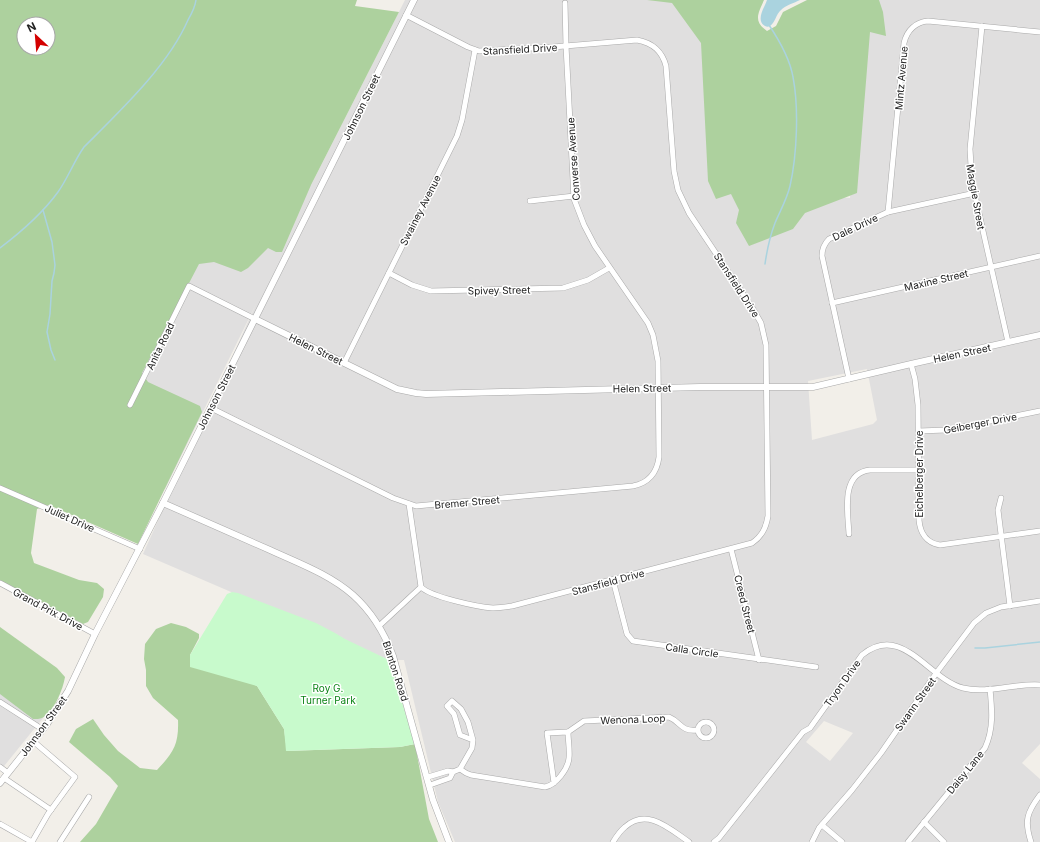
<svg xmlns="http://www.w3.org/2000/svg" width="1040" height="842" viewBox="0 0 1040 842" font-family="Inter,sans-serif">
	<style>
		.residential { fill: #e0dfdf; fill-rule: evenodd }
		.forest { fill: #add19e; fill-rule: evenodd }
		.park { fill: #c8facc }
		.water { fill: #aad3df }
		.lines { fill: none; stroke-linecap: round; stroke-linejoin: round }
		.stream { stroke: #aad3df; stroke-width: 1.5 }
		.minor-casing { stroke: #a9a9a9; stroke-width: 6 }
		.tertiary-casing { stroke: #a9a9a9; stroke-width: 7 }
		.minor { stroke: #fff; stroke-width: 5 }
		.tertiary { stroke: #fff; stroke-width: 6 }
		.labels { text-anchor: middle; stroke-width: 3; stroke-linejoin: round; paint-order: stroke }
		.street-label { font-size: 10px; fill: #222; stroke: #fff }
		.park-label { font-size: 10px; fill: #0c8416; stroke: #fff }
	</style>
	<rect width="100%" height="100%" fill="#f2efe9"/>
	<!-- residential -->
	<g class="residential">
		<path d="M405,0H701L716,188L850,198L869,0H1040V744L1022,763L1040,779V842H455L438,802L404,660H389L143,554L256,304L165,489L101,448L240,169L311,185ZM867,369L877,420L873,424L812,440L808,381ZM824,721L853,733L830,761L806,742Z"/>
		<polygon points="0,687 43,718 0,771"/>
	</g>
	<!-- forest -->
	<g class="forest">
		<path d="M0,0H357L355,6L399,12L311,185L282,252H276L268,248L248,268L241,272L214,262L199,264L142,373L148,382L200,406L202,412L138,544L49,505L37,509L31,553L34,563L79,580L97,583L104,589L103,597L88,622L83,624L0,583ZM24,24H48V48H24Z"/>
		<path d="M647,0H764C758,14 753,21 767,31L776,26L783,12L807,0H879L883,12L886,36L870,32L857,193L805,213L793,229L749,246L736,223L739,210L731,194L716,199L708,181L701,43L672,3Z"/>
		<path d="M171,623L186,627L199,634V638L190,655L257,686L284,729L287,751L400,747L415,744L429,819L438,842H80L96,824L118,786L110,777L69,742L76,729L93,719L104,735L118,751L140,768L157,770C173,753 179,745 178,720L153,698L146,686V670L144,659L145,644L156,629Z"/>
		<path d="M0,627L57,668L65,677C63,689 54,712 42,718C40,719 36,719 33,719L0,694Z"/>
	</g>
	<!-- park -->
	<polygon class="park" points="232,592 238,593 316,623 335,633 345,639 389,660 415,744 400,747 286,751 284,729 257,686 190,667 190,655 227,594"/>
	<!-- water -->
	<path class="water" d="M767,0H800C794,3 786,5 781,10C776,14 775,23 770,26C768,27 767,27 765,26C755,20 765,7 767,0Z"/>
	<g class="lines">
		<!-- stream -->
		<g class="stream">
			<polyline points="43,210 52,242 55,265 54,273 52,281 50,314 47,332 51,350 55,360"/>
			<path d="M0,248C21,232 42,214 58,192C68,178 74,161 84,147C120,111 168,66 188,20C192,13 195,8 196,0"/>
			<path d="M765,264C767,250 770,236 775,223C780,211 787,199 790,186C797,155 799,108 793,77C790,59 779,40 769,25"/>
			<polyline points="975,648 985,648 1040,642"/>
		</g>
		<!-- minor casing -->
		<g class="minor-casing">
			<g id="minor">
				<path d="M406,15L468,47L479,51L553,47L637,40C653,43 662,51 666,66L674,171L678,190L689,213L753,309L761,323L766,345L768,516C766,528 762,536 752,543L512,606C506,607 500,608 493,608C478,607 431,597 421,587"/>
				<polyline points="982,26 970,149 972,182 1008,342"/>
				<polyline points="530,201 574,196"/>
				<path d="M888,212L904,43C907,30 916,22 928,21L1040,32"/>
				<polyline points="389,273 412,285 431,291 563,288 588,280 609,268"/>
				<polyline points="832,303 1040,256"/>
				<polyline points="344,363 457,136 462,120 475,50"/>
				<path d="M911,364L915,379L918,405L919,520C920,532 926,543 940,545L1040,531"/>
				<path d="M849,379L822,256C822,249 824,244 829,239L888,212L975,193"/>
				<polyline points="130,405 189,286 255,319"/>
				<path d="M211,408L393,498L416,506L633,486C648,483 657,473 659,457L658,361L653,335L648,323L595,246L584,225L574,199L566,46L565,3"/>
				<polyline points="919,431 946,430 1040,411"/>
				<polyline points="0,488 140,549"/>
				<polyline points="1001,498 998,510 1010,606"/>
				<path d="M849,534C848,513 840,473 870,470H919"/>
				<polyline points="731,549 759,660"/>
				<polyline points="613,580 627,634 633,641 816,667"/>
				<polyline points="0,583 95,634"/>
				<polyline points="379,626 421,587 409,504"/>
				<polyline points="0,702 42,729"/>
				<circle cx="706" cy="730" r="8"/>
				<path d="M568,732L584,721L669,717C681,722 681,732 697,730"/>
				<polyline points="0,767 8,773"/>
				<path d="M460,769L466,773L471,775L545,787C556,785 568,769 569,758C570,750 568,740 568,732L547,733L554,783"/>
				<polyline points="428,777 448,771 453,772 460,769 472,748 473,740 468,722 461,709 452,701 447,706 454,714 460,735 473,740"/>
				<polyline points="4,778 51,810"/>
				<polyline points="430,785 450,778 453,772"/>
				<polyline points="924,822 944,842"/>
				<polyline points="0,824 32,842"/>
				<polyline points="822,825 842,842"/>
				<polyline points="32,842 48,814 75,777 33,741"/>
				<polyline points="60,842 89,797"/>
				<path d="M613,842C616,837 620,831 625,827C647,807 670,829 689,842"/>
				<path d="M714,842L719,838L803,732L810,728L862,655C902,622 928,679 963,688C988,694 1015,683 1040,685"/>
				<polyline points="812,842 819,828 852,790 881,753 937,672 974,623 986,613 1001,607 1040,601"/>
				<path d="M908,842L985,748C994,728 992,709 990,689"/>
				<path d="M1031,842C1024,821 1027,812 1040,795"/>
			</g>
		</g>
		<!-- tertiary casing -->
		<g class="tertiary-casing">
			<g id="tertiary">
				<polyline points="255,319 397,389 416,393 426,394 700,387 813,387 911,364 1040,335"/>
				<path d="M163,503C199,519 234,534 270,550C298,563 329,574 353,595C372,612 384,632 393,656L433,800L449,842"/>
				<polyline points="0,783 47,724 68,691 95,634 163,503 414,0"/>
			</g>
		</g>
		<!-- minor -->
		<use href="#minor" class="minor"/>
		<!-- tertiary -->
		<use href="#tertiary" class="tertiary"/>
	</g>
	<g class="labels">
		<!-- street labels -->
		<g class="street-label">
			<text transform="translate(520 49) rotate(-3)" y="4">Stansfield Drive</text>
			<text transform="translate(901 78) rotate(-85)" y="4">Mintz Avenue</text>
			<text transform="translate(361 107) rotate(-64)" y="4">Johnson Street</text>
			<text transform="translate(573 159) rotate(-94)" y="4">Converse Avenue</text>
			<text transform="translate(976 197) rotate(80)" y="4">Maggie Street</text>
			<text transform="translate(420 210) rotate(-63)" y="4">Swainey Avenue</text>
			<text transform="translate(855 227) rotate(-25)" y="4">Dale Drive</text>
			<text transform="translate(936 280) rotate(-13)" y="4">Maxine Street</text>
			<text transform="translate(737 285) rotate(57)" y="4">Stansfield Drive</text>
			<text transform="translate(499 290) rotate(-1)" y="4">Spivey Street</text>
			<text transform="translate(160 346) rotate(-64)" y="4">Anita Road</text>
			<text transform="translate(316 349) rotate(26)" y="4">Helen Street</text>
			<text transform="translate(962 353) rotate(-12)" y="4">Helen Street</text>
			<text transform="translate(642 388) rotate(-1)" y="4">Helen Street</text>
			<text transform="translate(216 397) rotate(-63)" y="4">Johnson Street</text>
			<text transform="translate(980 423) rotate(-11)" y="4">Geiberger Drive</text>
			<text transform="translate(919 474) rotate(-90)" y="4">Eichelberger Drive</text>
			<text transform="translate(467 502) rotate(-5)" y="4">Bremer Street</text>
			<text transform="translate(70 518) rotate(24)" y="4">Juliet Drive</text>
			<text transform="translate(608 582) rotate(-15)" y="4">Stansfield Drive</text>
			<text transform="translate(745 604) rotate(76)" y="4">Creed Street</text>
			<text transform="translate(48 609) rotate(28)" y="4">Grand Prix Drive</text>
			<text transform="translate(692 650) rotate(8)" y="4">Calla Circle</text>
			<text transform="translate(396 671) rotate(72)" y="4">Blanton Road</text>
			<text transform="translate(842 683) rotate(-55)" y="4">Tryon Drive</text>
			<text transform="translate(915 704) rotate(-55)" y="4">Swann Street</text>
			<text transform="translate(633 719) rotate(-2)" y="4">Wenona Loop</text>
			<text transform="translate(43 726) rotate(-54)" y="4">Johnson Street</text>
			<text transform="translate(965 772) rotate(-51)" y="4">Daisy Lane</text>
		</g>
		<!-- park labels -->
		<g class="park-label">
			<text x="328" y="692">Roy G.<tspan x="328" dy="12">Turner Park</tspan></text>
		</g>
	</g>
	<!-- north arrow -->
	<g transform="translate(36 36) rotate(334)"><circle r="19" fill="#ffffff" stroke="#a7a7a7"/>
	<path d="M0-3L7 15L0 10L-7 15Z" fill="#d40000"/>
	<text y="-6" font-size="11" font-weight="bold" text-anchor="middle" fill="#222222">N</text>
	</g>
</svg>
